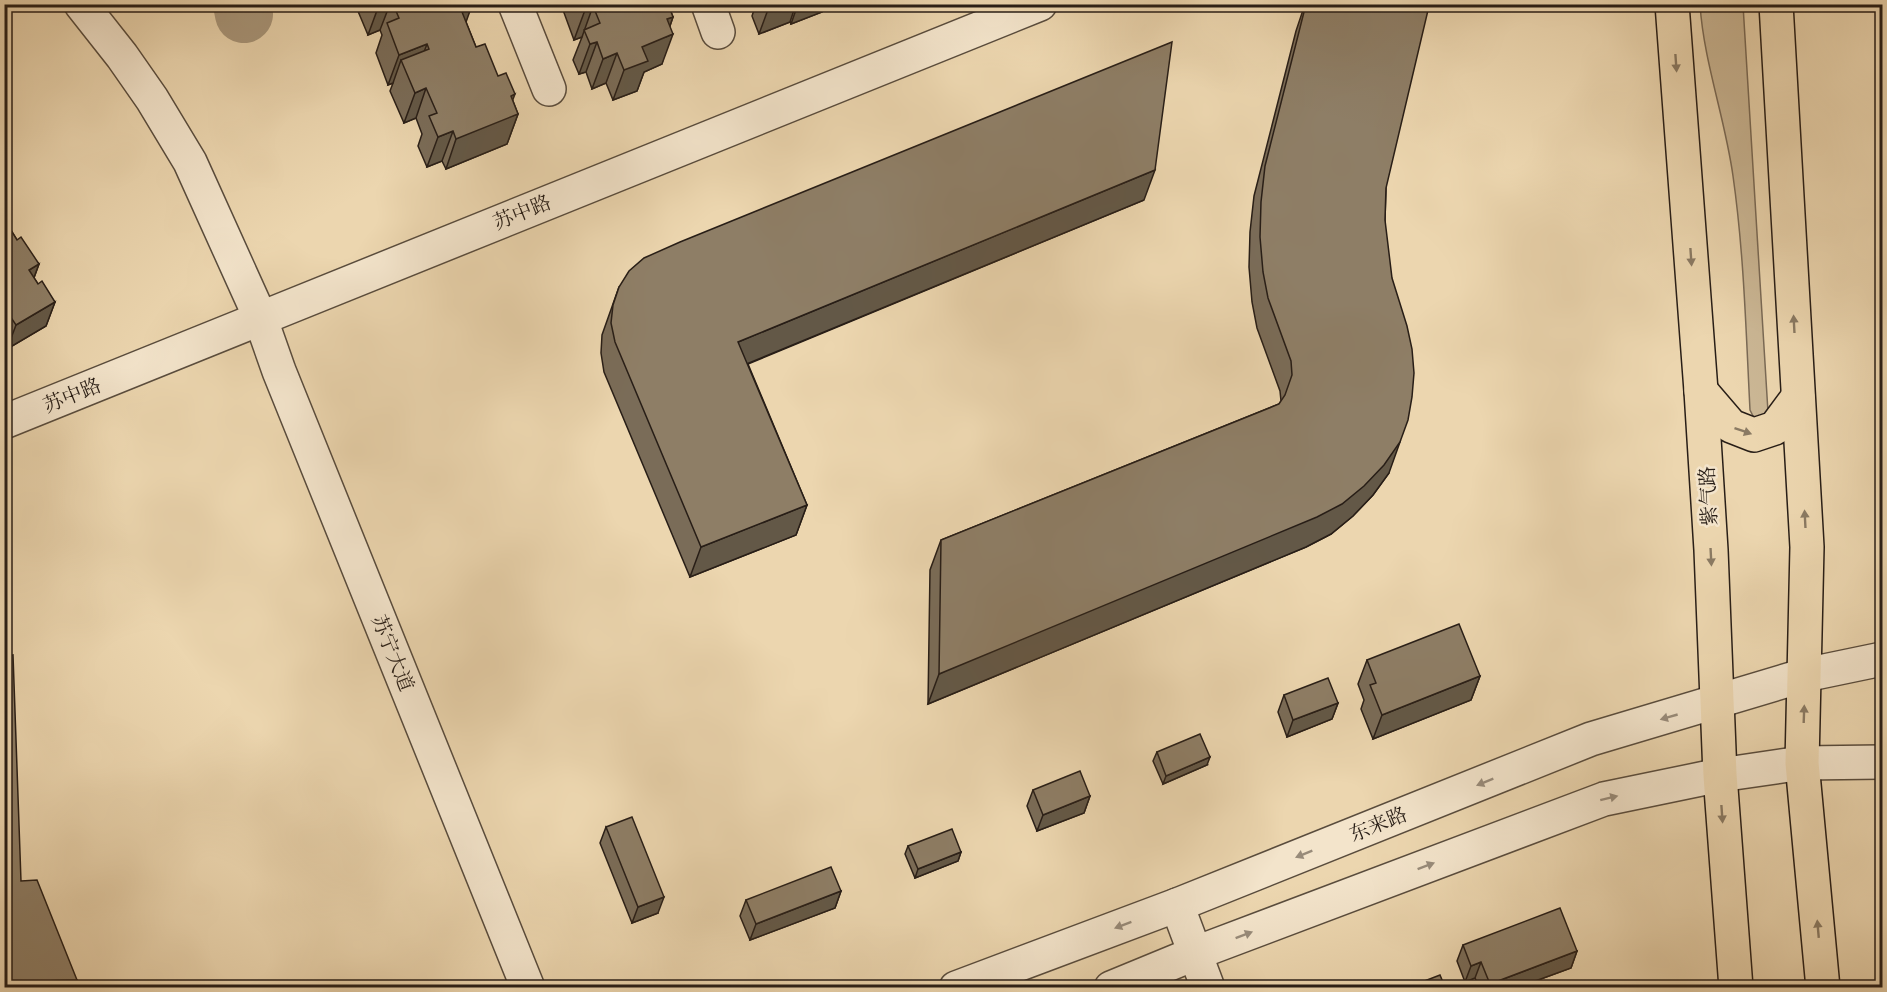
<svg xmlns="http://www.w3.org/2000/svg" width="1887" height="992" viewBox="0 0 1887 992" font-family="'IM FELL Double Pica','Noto Serif SC',serif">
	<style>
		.green { fill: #cbb795; stroke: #7a6a56; stroke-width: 1.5 }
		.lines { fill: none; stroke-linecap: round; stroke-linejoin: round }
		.river { stroke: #a9977b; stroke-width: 58 }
		.minor-casing { stroke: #594c3d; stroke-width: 36 }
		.major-casing { stroke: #281e17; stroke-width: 36 }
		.minor { stroke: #f3e4cb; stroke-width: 33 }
		.major { stroke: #ecd6af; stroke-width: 33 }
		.wall { fill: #7a6c58; stroke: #281e17; stroke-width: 1.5 }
		.shaded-wall { fill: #635847; stroke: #281e17; stroke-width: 1.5 }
		.building { fill: #8e7e66; stroke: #281e17; stroke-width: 1.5 }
		.oneway { fill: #8a7a63 }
		.oneway2 { fill: #988b7a }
		.labels { text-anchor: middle; stroke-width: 5; stroke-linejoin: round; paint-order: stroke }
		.street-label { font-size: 20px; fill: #281e17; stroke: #f3e4cb }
	</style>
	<rect width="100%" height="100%" fill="#ecd6af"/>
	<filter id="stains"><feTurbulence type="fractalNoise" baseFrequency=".00333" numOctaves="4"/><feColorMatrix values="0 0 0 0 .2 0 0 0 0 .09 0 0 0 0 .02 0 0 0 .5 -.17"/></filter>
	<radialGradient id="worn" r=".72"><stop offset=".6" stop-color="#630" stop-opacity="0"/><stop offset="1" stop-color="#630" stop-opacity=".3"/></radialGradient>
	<!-- green -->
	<path class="green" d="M1700,5H1743L1768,412L1766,416L1754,418L1750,410C1746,332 1744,253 1733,176C1725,118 1704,63 1700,5Z"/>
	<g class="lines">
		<!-- river -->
		<polyline class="river" points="242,4 244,14"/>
		<!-- minor casing -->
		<g class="minor-casing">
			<g id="minor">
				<polyline points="81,4 122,56 152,99 190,162 260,317 279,371 528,988"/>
				<polyline points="515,4 549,89"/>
				<polyline points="708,4 718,32"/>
				<polyline points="4,422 1040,4"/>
				<polyline points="1177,905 1208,988"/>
				<polyline points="956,988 1177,905 1591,739 1805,675 1882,659"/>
				<polyline points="1111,988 1196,953 1604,799 1720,775 1802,763 1882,762"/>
			</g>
		</g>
		<!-- major casing -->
		<g class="major-casing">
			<g id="major">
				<polyline points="1672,4 1701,391 1711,550 1720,775 1736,988"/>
				<polyline points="1776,4 1807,547 1802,763 1823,988"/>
				<polyline points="1701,391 1731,426 1754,435 1775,428 1798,397"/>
			</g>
		</g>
		<!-- minor -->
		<use href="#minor" class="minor"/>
		<!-- major -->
		<use href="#major" class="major"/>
	</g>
	<!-- wall -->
	<g class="wall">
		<polygon points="355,4 469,4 466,22 476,47 498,76 513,101 518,114 507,144 446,169 442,161 427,167 418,146 422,134 416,118 404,123 390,91 393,83 388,85 376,53 382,35 380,30 368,35"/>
		<polygon points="565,4 668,4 673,17 670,26 662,64 644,72 637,91 613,100 606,83 592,89 586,72 579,74 573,60 582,37 574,40 563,10"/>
		<polygon points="756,4 825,4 822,12 791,24 790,22 759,34 752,16"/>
		<polygon points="1305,4 1386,188 1385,220 1389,473 1373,495 1353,516 1331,534 1306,547 928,704 930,570 941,540 1279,404 1281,401 1280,391 1257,328 1252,302 1249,267 1250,232 1254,196 1296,31"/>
		<polygon points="1144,200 748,364 807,505 796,535 690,577 604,372 601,353 602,335 619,287"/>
		<polygon points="4,219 17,240 39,264 34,278 38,284 55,302 46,326 7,349 4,345"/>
		<polygon points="1367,660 1480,676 1471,700 1373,739 1361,709 1364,700 1358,684"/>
		<polygon points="1284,695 1338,703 1332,719 1287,737 1278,712"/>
		<polygon points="1157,752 1207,765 1163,784 1153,761"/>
		<polygon points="1033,790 1090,796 1084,813 1037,831 1027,806"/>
		<polygon points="606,827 658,913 632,923 600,843"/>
		<polygon points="908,846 961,852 958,861 915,878 905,854"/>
		<polygon points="841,891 835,908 750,940 740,916 746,900"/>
		<polygon points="1463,945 1577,951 1571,968 1519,987 1479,987 1475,978 1465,982 1457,961"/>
	</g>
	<!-- shaded-wall -->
	<g class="shaded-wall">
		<polygon points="381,4 390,4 380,30 368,35 379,5"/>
		<polygon points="770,4 796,4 790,22 759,34"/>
		<polygon points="798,4 825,4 822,12 791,24"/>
		<polygon points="593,6 582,37 574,40 585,10"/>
		<polygon points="471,8 460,39 462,12"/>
		<polygon points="673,17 666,37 673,34 662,64 644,72 637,91 613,100 624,70 642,47 667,19"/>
		<polygon points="597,42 586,72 579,74 590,44"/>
		<polygon points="427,44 416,74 401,60 393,83 388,85 399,55"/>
		<polygon points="617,53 606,83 592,89 603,59"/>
		<polygon points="426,88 416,118 404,123 415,93"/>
		<polygon points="515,94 506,118 518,114 507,144 446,169 456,139 511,96"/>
		<polygon points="453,131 442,161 427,167 438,137"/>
		<polygon points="1155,170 1144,200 727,372 738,342"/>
		<polygon points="39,264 30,288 29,270"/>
		<polygon points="55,302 46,326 7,349 16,325"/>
		<polygon points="12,319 4,340 4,327 6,323"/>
		<polygon points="1400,442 1389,473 1373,495 1353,516 1331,534 1306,547 928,704 939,674"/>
		<polygon points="807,505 796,535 690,577 701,547"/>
		<polygon points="1480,676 1471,700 1373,739 1382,715"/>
		<polygon points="1338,703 1332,719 1287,737 1293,720"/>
		<polygon points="1210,757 1207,765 1163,784 1166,776"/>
		<polygon points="1090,796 1084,813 1037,831 1043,815"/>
		<polygon points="961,852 958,861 915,878 918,869"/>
		<polygon points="841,891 835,908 750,940 756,924"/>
		<polygon points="664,897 658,913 632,923 638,907"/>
		<polygon points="1577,951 1571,968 1519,987 1489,987 1490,984"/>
		<polygon points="1481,962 1475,978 1465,982 1471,966"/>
		<polygon points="77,980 75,987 4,987 4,982"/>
	</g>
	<!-- building -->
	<g class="building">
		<polygon points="393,4 469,4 471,8 462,12 476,47 485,44 498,76 506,73 515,94 511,96 518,114 456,139 453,131 438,137 429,116 437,113 426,88 415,93 401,60 429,49 427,44 399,55 387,23 399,18"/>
		<polygon points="583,4 668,4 673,17 667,19 673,34 642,47 648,61 624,70 617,53 603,59 597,42 590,44 584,30 600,23 593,6 585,10"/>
		<polygon points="1306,4 1423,4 1429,6 1386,188 1385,220 1392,278 1407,326 1412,349 1414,373 1412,397 1408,420 1400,442 1384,465 1364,486 1342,504 1317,517 939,674 941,540 1279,404 1285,395 1292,375 1291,361 1268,298 1263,272 1260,237 1261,202 1265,166"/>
		<polygon points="1172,42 1155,170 738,342 807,505 701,547 615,342 611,323 613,305 619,287 629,271 644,258 680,242"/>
		<polygon points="4,219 17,240 21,237 39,264 29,270 38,284 42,281 55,302 16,325 12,319 6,323 4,321"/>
		<polygon points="1459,624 1480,676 1382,715 1370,685 1376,683 1367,660"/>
		<polygon points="4,646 9,646 9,656 13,655 21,881 37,880 77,980 4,982"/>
		<polygon points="1328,678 1338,703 1293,720 1284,695"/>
		<polygon points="1200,734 1210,757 1166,776 1157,752"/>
		<polygon points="1080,771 1090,796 1043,815 1033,790"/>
		<polygon points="632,817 664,897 638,907 606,827"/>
		<polygon points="952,829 961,852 918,869 908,846"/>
		<polygon points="831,867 841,891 756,924 746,900"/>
		<polygon points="1560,908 1577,951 1490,984 1481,962 1471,966 1463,945"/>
		<polygon points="1440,975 1445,987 1409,987"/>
	</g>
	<!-- one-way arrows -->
	<defs><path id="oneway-solid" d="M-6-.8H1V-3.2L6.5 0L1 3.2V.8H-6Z" transform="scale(1.5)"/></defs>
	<g class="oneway">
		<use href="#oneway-solid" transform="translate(1676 63) rotate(86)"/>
		<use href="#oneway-solid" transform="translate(1691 257) rotate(86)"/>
		<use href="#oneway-solid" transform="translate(1794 324) rotate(-93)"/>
		<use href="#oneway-solid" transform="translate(1743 431) rotate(19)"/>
		<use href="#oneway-solid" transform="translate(1805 519) rotate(-93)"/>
		<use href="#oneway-solid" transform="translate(1711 557) rotate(87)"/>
		<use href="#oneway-solid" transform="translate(1804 714) rotate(-88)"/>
		<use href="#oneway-solid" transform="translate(1722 814) rotate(86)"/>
		<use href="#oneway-solid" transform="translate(1818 929) rotate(-95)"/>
	</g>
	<g class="oneway2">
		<use href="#oneway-solid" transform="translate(1669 717) rotate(164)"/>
		<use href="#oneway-solid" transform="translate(1485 782) rotate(158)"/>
		<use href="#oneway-solid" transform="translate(1609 798) rotate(-14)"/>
		<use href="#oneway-solid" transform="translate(1304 854) rotate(158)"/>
		<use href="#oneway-solid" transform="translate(1426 866) rotate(-21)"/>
		<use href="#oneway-solid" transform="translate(1123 925) rotate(159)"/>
		<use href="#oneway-solid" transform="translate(1244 935) rotate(-21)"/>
	</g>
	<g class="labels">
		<!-- street labels -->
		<g class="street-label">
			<text transform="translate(522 212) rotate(-22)" y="7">苏中路</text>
			<text transform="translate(72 395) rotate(-22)" y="7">苏中路</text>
			<text transform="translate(1708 496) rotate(-93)" y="7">紫气路</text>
			<text transform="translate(393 653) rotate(68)" y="7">苏宁大道</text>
			<text transform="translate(1378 824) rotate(-22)" y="7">东来路</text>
		</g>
	</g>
	<!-- margin -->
	<rect width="1887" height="992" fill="none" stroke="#ecd6af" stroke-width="24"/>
	<rect x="6" y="6" width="1875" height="980" fill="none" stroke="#281e17" stroke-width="3"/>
	<rect x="12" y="12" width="1863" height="968" fill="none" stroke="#281e17" stroke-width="1.5"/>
	<rect width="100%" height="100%" filter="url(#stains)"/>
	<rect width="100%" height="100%" fill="url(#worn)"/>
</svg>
